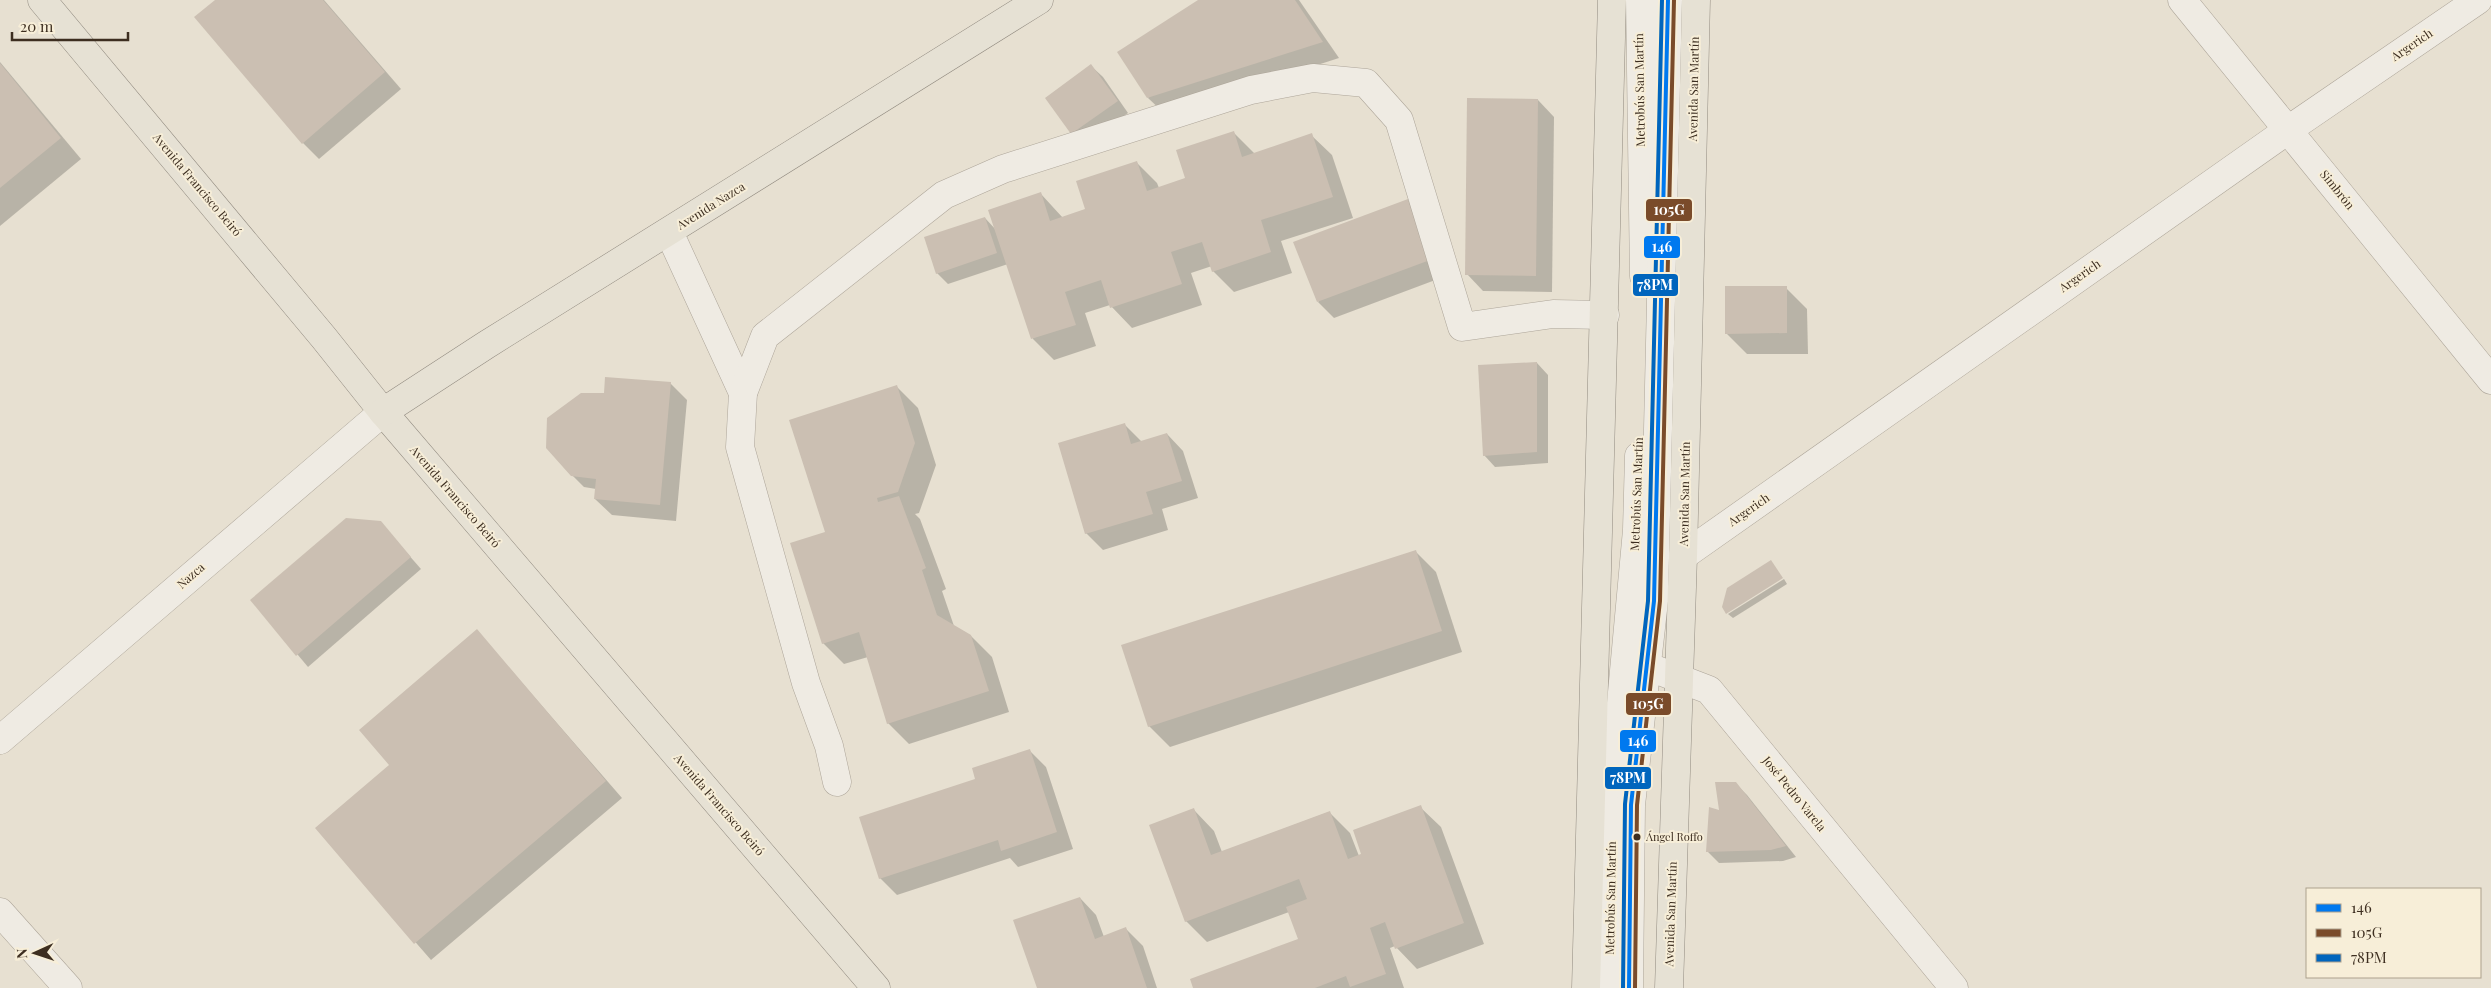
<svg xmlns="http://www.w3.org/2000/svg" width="2491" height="988" viewBox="0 0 2491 988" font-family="'Playfair Display',serif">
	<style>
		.shadow { fill: #0003 }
		.building { fill: #cbbfb2 }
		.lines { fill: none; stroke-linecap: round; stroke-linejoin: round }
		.minor-casing { stroke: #ada599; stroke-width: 29 }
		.major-casing { stroke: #928b80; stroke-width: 29 }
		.minor { stroke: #efebe3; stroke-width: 28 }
		.major { stroke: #e6e1d4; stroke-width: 28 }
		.bus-1-casing { stroke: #f7eed8; stroke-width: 8 }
		.bus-2-casing { stroke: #f7eed8; stroke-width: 8 }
		.bus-3-casing { stroke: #f7eed8; stroke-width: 8 }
		.bus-1 { stroke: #0079ef; stroke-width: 4 }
		.bus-2 { stroke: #7a4b2a; stroke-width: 4 }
		.bus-3 { stroke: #0065bd; stroke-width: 4 }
		.bus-dot { fill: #3d2e20; stroke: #f7eed8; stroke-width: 2 }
		.labels { text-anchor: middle; stroke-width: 4; stroke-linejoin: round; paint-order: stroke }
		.bus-label { font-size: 11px; fill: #3d2e20; stroke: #f7eed8; text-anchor: start }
		.street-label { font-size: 12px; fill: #3d2e20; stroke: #f7eed8 }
		.line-badge { stroke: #f7eed8; stroke-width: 2 }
		.badge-label { font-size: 14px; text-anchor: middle; font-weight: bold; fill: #fff }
	</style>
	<rect width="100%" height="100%" fill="#e7e0d1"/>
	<!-- shadow -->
	<g class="shadow">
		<polygon points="216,0 324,0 401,89 319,159 303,143"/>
		<polygon points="1200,0 1299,0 1339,58 1165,114 1148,98"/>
		<polygon points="0,62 81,159 0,226"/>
		<polygon points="1091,66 1103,77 1128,113 1083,145 1071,134"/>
		<polygon points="1538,100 1554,117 1552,292 1483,291 1467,274"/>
		<polygon points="1234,133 1255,154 1311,135 1332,155 1353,218 1281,241 1292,273 1234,292 1213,271 1212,266 1191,273 1202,305 1132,328 1110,305 1085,313 1096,346 1054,360 1033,339 1008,264 948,284 937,273 985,218 997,231 1041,194 1063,218 1087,210 1136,162 1157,183 1159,188 1186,179"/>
		<polygon points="1407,200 1424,217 1446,276 1334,318 1318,302"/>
		<polygon points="1786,288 1807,309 1808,354 1747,354 1726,333"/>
		<polygon points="1537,363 1548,375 1548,463 1495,467 1484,455"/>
		<polygon points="670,383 687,400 676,521 612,515 595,499 596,489 584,487 572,475 603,394"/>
		<polygon points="897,387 918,408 936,465 919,513 915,514 920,519 946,589 942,591 954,626 971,636 992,657 1009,712 909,744 888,723 868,657 844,664 823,643 826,533"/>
		<polygon points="1125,425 1142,442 1167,434 1183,451 1198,498 1162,509 1168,530 1103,550 1086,533"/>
		<polygon points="380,522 421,569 308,667 252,600"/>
		<polygon points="1415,551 1436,572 1462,652 1170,747 1149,726"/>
		<polygon points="1784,579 1787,584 1733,618 1728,614"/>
		<polygon points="477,631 622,798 431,960 316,828 391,765"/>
		<polygon points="1029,750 1046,767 1073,849 1018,867 1010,858 897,895 880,878 976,780"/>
		<polygon points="1735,783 1747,795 1796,857 1783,861 1719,863 1708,852 1721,812"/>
		<polygon points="1420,807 1441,827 1484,944 1417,969 1395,946 1390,948 1404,988 1195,988 1299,940 1289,912 1207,942 1186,921 1194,810 1214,831 1222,852 1329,812 1350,833 1359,856"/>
		<polygon points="1080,898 1096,915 1104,937 1126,929 1143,946 1157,988 1038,988"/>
	</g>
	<!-- building -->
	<g class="building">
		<polygon points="215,0 323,0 385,72 302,144 194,17"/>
		<polygon points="1198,0 1295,0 1323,42 1147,98 1117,52"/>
		<polygon points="0,63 61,138 0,188"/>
		<polygon points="1091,64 1118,101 1071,134 1045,98"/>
		<polygon points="1467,98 1538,99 1536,276 1465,275"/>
		<polygon points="1234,131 1242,157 1312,133 1333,197 1261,220 1271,252 1212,272 1202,242 1171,252 1182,284 1110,308 1101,280 1065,292 1076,325 1031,339 988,210 1041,192 1050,221 1085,209 1076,181 1137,161 1147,191 1185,178 1176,150"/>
		<polygon points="1408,199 1430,260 1317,302 1293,242"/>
		<polygon points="985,217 997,253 936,274 924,237"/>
		<polygon points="1725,286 1787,286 1787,333 1725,334"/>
		<polygon points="1537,362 1537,452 1483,456 1478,365"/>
		<polygon points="605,377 671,382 660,505 594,499 596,479 571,476 546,448 547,418 581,393 604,393"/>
		<polygon points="897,385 915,443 898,492 877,498 878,502 899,496 926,568 922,570 937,615 971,635 989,691 887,724 859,632 822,644 790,543 825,532 789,420"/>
		<polygon points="1125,423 1131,444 1167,433 1182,481 1146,492 1153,514 1085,534 1058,443"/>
		<polygon points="346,518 381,521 411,557 296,656 250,600"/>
		<polygon points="1416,550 1442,631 1148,727 1121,645"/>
		<polygon points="1771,560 1783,578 1726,614 1722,607 1727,588"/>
		<polygon points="477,629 606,781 414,944 315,828 389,765 359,730"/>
		<polygon points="1030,749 1057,832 1001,851 998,840 879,879 859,817 975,779 972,768"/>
		<polygon points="1715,782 1736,782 1786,846 1771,850 1706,852 1709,807 1719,810"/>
		<polygon points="1421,805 1464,923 1395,949 1385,922 1370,928 1386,974 1350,987 1346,976 1315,988 1193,988 1190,979 1298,939 1286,907 1307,899 1299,879 1185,922 1149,825 1194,808 1211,855 1330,811 1348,859 1361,854 1353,830"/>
		<polygon points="1080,897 1095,939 1126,927 1147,988 1037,988 1013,920"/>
	</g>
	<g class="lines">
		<!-- minor casing -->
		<g class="minor-casing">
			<g id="minor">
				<polyline points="1640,0 1644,276"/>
				<polyline points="2182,0 2491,380"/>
				<polyline points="669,232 743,393"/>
				<polyline points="1683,556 2288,130 2478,0"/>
				<polyline points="1657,670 1709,690 1954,988"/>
				<polyline points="0,740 383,412"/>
				<polyline points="837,782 829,746 806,683 740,447 743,393 765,336 944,195 1003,169 1251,90 1313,78 1366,83 1399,120 1462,327 1553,314 1605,315"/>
				<polyline points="0,912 68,988"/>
				<polyline points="1609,988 1614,779 1637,530 1639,456"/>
				<polyline points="1629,988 1631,805 1654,601 1668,0"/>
			</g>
		</g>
		<!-- major casing -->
		<g class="major-casing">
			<g id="major">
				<polyline points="42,0 324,338 383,412 876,988"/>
				<polyline points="383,412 486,345 1039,0"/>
				<polyline points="1586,988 1612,0"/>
				<polyline points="1669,988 1683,556 1696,0"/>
			</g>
		</g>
		<!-- minor -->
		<use href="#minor" class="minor"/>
		<!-- major -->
		<use href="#major" class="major"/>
		<!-- bus-1 casing -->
		<g class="bus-1-casing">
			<polyline id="bus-1" points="1629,988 1631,805 1654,601 1668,0"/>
		</g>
		<!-- bus-2 casing -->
		<g class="bus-2-casing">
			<polyline id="bus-2" points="1635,988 1637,805 1660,601 1674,0"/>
		</g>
		<!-- bus-3 casing -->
		<g class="bus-3-casing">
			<polyline id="bus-3" points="1623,988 1625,804 1648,601 1662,0"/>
		</g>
		<!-- bus-1 -->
		<use href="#bus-1" class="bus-1"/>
		<!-- bus-2 -->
		<use href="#bus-2" class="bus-2"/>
		<!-- bus-3 -->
		<use href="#bus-3" class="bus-3"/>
	</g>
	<!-- markers -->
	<circle class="bus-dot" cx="1637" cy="837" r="4.5"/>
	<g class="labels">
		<!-- bus labels -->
		<g class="bus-label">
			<text x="1646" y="841">Ángel Roffo</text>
		</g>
		<!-- street labels -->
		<g class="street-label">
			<text transform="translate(2412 45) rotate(-34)" y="4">Argerich</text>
			<text transform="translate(1694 89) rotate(-89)" y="4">Avenida San Martín</text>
			<text transform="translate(1640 90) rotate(-91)" y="4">Metrobús San Martín</text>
			<text transform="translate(197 185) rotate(50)" y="4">Avenida Francisco Beiró</text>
			<text transform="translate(2337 190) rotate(51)" y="4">Simbrón</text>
			<text transform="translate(711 206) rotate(-32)" y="4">Avenida Nazca</text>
			<text transform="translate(2080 276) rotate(-35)" y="4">Argerich</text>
			<text transform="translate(1637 494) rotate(-88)" y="4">Metrobús San Martín</text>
			<text transform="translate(1685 494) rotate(-89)" y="4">Avenida San Martín</text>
			<text transform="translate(455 497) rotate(49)" y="4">Avenida Francisco Beiró</text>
			<text transform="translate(1749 510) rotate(-35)" y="4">Argerich</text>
			<text transform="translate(191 576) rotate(-41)" y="4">Nazca</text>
			<text transform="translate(1794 794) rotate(51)" y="4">José Pedro Varela</text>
			<text transform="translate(719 805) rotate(49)" y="4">Avenida Francisco Beiró</text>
			<text transform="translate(1611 898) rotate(-89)" y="4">Metrobús San Martín</text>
			<text transform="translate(1671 914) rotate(-88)" y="4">Avenida San Martín</text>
		</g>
	</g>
	<g class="line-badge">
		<rect x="1645" y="198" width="48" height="24" rx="5" fill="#7a4b2a"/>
		<rect x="1643" y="235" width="38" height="24" rx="5" fill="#0079ef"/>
		<rect x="1632" y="273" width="47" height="24" rx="5" fill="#0065bd"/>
		<rect x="1625" y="692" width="47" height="24" rx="5" fill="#7a4b2a"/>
		<rect x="1619" y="729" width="38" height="24" rx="5" fill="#0079ef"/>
		<rect x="1604" y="766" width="48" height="24" rx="5" fill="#0065bd"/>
	</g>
	<g class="badge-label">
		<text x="1669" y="215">105G</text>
		<text x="1662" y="252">146</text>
		<text x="1655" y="290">78PM</text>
		<text x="1648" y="709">105G</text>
		<text x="1638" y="746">146</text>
		<text x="1628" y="783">78PM</text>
	</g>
	<!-- legend -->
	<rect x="2306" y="888" width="175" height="90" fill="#f7eed8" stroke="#ada18e"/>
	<rect x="2316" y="904" width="25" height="8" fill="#0079ef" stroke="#ada18e"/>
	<text x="2351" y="913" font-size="15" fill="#3d2e20">146</text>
	<rect x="2316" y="929" width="25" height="8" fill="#7a4b2a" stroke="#ada18e"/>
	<text x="2351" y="938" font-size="15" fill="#3d2e20">105G</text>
	<rect x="2316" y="954" width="25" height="8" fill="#0065bd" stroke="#ada18e"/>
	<text x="2351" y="963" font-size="15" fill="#3d2e20">78PM</text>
	<!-- north arrow -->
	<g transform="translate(35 953) rotate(267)" stroke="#f7eed8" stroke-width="4" paint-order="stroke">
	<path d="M0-4L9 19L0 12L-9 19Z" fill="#3d2e20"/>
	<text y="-8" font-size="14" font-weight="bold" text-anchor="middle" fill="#3d2e20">N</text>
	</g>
	<!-- scale -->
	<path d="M12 32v8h116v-8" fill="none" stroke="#3d2e20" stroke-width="2.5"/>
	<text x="20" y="32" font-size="15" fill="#3d2e20" stroke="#f7eed8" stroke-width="4" paint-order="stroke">20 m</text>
</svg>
